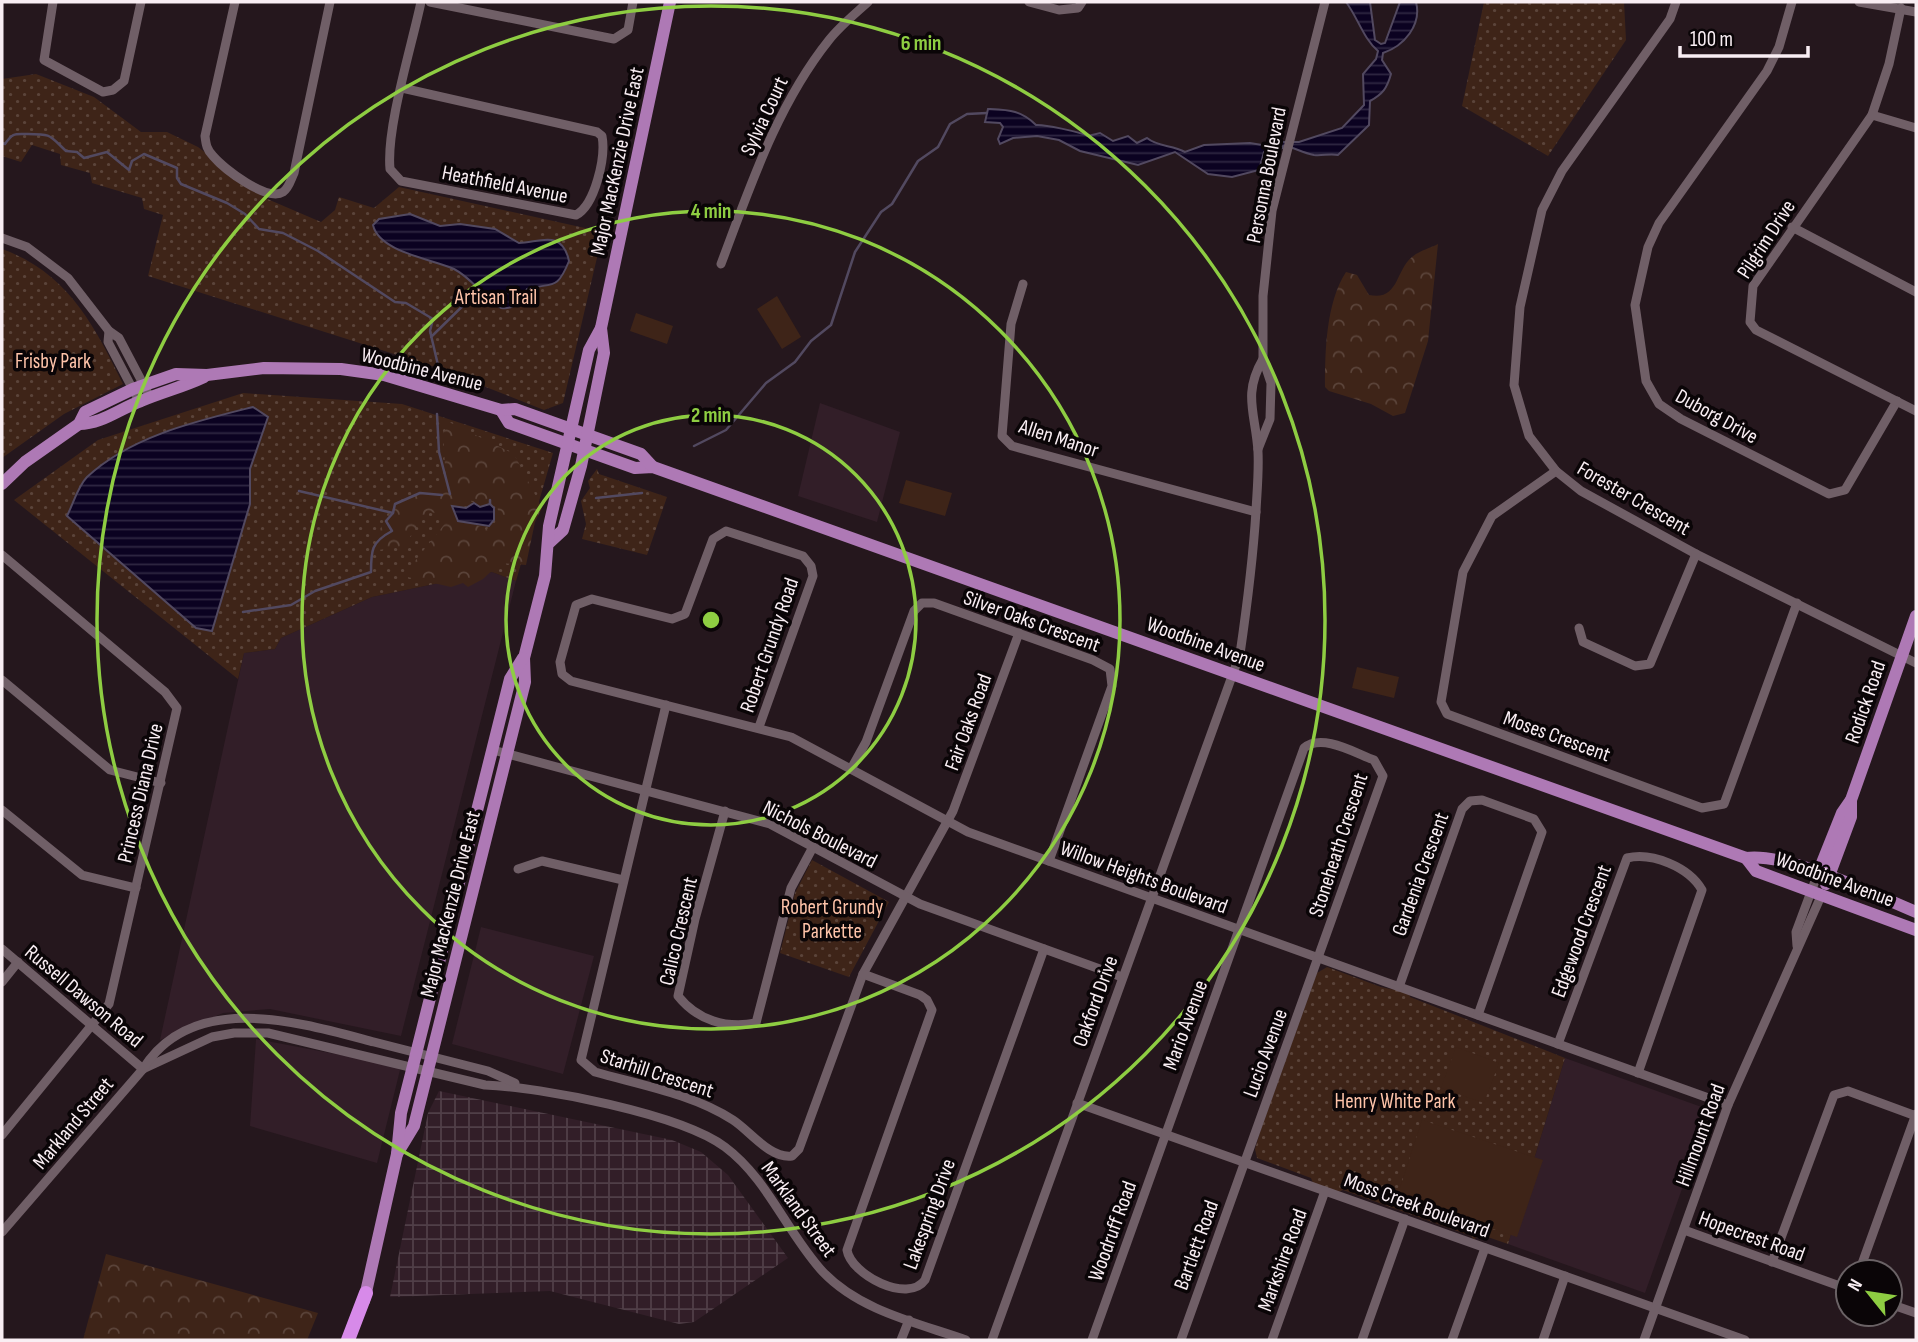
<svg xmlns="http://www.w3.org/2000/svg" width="1918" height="1342" viewBox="0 0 1918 1342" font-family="'Sofia Sans Condensed',sans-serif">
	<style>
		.built { fill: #321e28 }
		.industrial { fill: url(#industrial-grid) }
		.grass { fill: url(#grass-dots) }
		.forest { fill: url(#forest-crowns); fill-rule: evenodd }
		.garden { fill: #3e2418 }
		.water { fill: url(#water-rules); stroke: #524960; stroke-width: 2 }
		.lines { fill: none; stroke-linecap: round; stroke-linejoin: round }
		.stream { stroke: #524960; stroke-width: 2.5 }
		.minor { stroke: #705f67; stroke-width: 9 }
		.major { stroke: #ae79b5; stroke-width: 12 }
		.highway { stroke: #d78ae9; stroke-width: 14 }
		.ring { fill: none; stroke: #8ecd42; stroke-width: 3.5 }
		.labels { text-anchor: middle; stroke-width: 7; stroke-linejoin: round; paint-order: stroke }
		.street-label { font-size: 21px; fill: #f9eef3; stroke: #0a0507 }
		.park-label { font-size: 21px; fill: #fec3a9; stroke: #0a0507 }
		.centre { fill: #8ecd42; stroke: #0a0507; stroke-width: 3.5 }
		.ring-label { font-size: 21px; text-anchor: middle; font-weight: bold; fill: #8ecd42; stroke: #0a0507; stroke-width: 7; stroke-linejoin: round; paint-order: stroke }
	</style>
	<defs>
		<pattern id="industrial-grid" width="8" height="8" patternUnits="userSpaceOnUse" patternTransform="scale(1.75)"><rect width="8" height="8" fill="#321e28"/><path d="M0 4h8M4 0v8" fill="none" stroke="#503f48"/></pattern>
		<pattern id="grass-dots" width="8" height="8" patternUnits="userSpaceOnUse" patternTransform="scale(1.75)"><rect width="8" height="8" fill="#3e2418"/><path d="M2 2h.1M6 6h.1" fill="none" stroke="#5b443a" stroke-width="1.8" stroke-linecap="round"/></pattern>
		<pattern id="forest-crowns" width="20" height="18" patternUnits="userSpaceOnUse" patternTransform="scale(1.75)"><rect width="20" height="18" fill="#3e2418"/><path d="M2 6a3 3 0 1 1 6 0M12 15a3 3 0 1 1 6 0" fill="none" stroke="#5b443a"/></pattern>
		<pattern id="water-rules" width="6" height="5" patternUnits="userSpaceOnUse" patternTransform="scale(1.75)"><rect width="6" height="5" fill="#0b0221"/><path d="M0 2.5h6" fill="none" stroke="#2f2742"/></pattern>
	</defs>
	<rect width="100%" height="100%" fill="#25171d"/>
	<!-- built -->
	<g class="built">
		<polygon points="820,403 900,432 877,522 798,496"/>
		<polygon points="492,572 516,581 401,1036 270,1009 223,1013 160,1040 244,653 275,649 281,638 372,597"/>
		<polygon points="481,927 594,956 563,1074 452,1044"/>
		<polygon points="256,1039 394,1065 400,1070 377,1163 250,1126"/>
		<polygon points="1565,1058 1710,1110 1645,1293 1508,1244"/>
	</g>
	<!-- industrial -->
	<polygon class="industrial" points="439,1091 672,1140 701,1152 728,1175 788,1258 694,1322 679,1324 550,1291 390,1297 428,1113"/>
	<!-- grass -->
	<g class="grass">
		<polygon points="1484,2 1624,2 1626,40 1548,156 1462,106"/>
		<polygon points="36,74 94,97 141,132 167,132 198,147 265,198 321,222 335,210 339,197 374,208 399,187 603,232 563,403 544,410 435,367 148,276 163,215 144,209 142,198 92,183 90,173 61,165 60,154 32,145 21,162 2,156 2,79"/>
		<path d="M2,249C68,273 94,325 123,384L64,414L2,458Z"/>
		<polygon points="243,393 402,404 553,453 516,581 492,572 372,597 281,638 275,649 244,653 238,679 14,500 98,440"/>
		<polygon points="597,469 599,474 667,497 647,555 582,539 586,524 581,501 590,488 588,481"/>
		<polygon points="812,860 889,902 849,977 780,953 795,893"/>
		<polygon points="1327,967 1381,987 1409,993 1410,997 1565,1058 1508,1244 1479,1234 1474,1240 1471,1236 1343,1190 1338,1192 1313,1183 1311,1178 1257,1158 1255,1149 1260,1132 1317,973"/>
	</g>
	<!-- forest -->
	<g class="forest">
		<path d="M1438,244L1428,341L1405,413L1393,416L1371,404L1329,391L1325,387C1325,351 1326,303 1346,272L1357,275L1369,295C1399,301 1395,271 1412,257C1419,251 1430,248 1438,244Z"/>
		<path d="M449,422L514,454L542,508L535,522L526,565L500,563L483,579L468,587L463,583L451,587L403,576L447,521L439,514L427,511L404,546L379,550L376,535L397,503L446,481L443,433ZM462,500L496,503L499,514L496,526L486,529L455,516L454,507Z"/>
		<polygon points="106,1254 318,1313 307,1340 83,1340"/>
	</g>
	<!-- garden -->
	<g class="garden">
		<polygon points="777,296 801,337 782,349 757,309"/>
		<polygon points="636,313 673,326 667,344 630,331"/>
		<polygon points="906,480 952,493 945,516 899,503"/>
		<polygon points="1357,667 1399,677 1394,698 1352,688"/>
		<polygon points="1456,1047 1499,1063 1484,1103 1441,1088"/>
		<polygon points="1422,1120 1543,1160 1517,1237 1397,1197"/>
	</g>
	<!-- water -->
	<g class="water">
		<path d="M1346,2H1370L1375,40L1381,44L1385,43L1400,2H1416C1422,25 1404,46 1383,53L1382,60L1391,74C1387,88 1383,94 1370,101L1369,125L1338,155C1330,153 1323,156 1314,155C1293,151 1287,139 1264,152L1259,170L1232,177L1208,174L1175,152L1138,165L1080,151L1059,140L1037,136L1013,138L1000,144L998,139L1003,127L1000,123L985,122L988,109C1009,110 1021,110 1036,125C1043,124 1080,132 1088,136L1100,133L1113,141L1128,136L1137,143L1147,138C1158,147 1172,145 1185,152L1204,145L1250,143L1268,146L1278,142H1299L1342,128L1364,105L1363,74L1376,59L1378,51C1363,38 1358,18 1346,2Z"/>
		<path d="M410,214L440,226L460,224L495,229L519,243C538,243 562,228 569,261C557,291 553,282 527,289C520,300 516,310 501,308C483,297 472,278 454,269C432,259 379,252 373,225L379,219Z"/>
		<path d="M253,407L268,417L250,469V504L212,631L196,628L67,516C73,504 78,486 87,477C131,436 197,421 253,407Z"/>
		<polygon points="474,503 480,507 490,504 494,508 494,520 489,526 458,521 452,506 466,508"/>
	</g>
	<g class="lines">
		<!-- stream -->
		<g class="stream">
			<path d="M2,143L5,144C13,132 15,134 28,134C52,134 49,135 66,151L77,152L84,158L107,152L129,170L132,161L144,154L177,168V178L181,184L227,203L245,214L259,229L283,233L318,251L395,302L406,303L433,319L430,331L438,365"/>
			<polyline points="1265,152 1286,147"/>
			<polyline points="431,337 479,290"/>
			<polyline points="437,414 439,452 450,494"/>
			<polyline points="694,446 726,430 766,383 795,362 811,341 831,325 855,252 881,212 892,204 918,161 938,147 950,124 967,114 987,113"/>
			<polyline points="299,491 393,513"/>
			<polyline points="596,498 642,493"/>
			<polyline points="490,504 490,500"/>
			<path d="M243,612L291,605L315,591L371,572C371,551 371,542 392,531L386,521L393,513L395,504L420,493L442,495"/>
		</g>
		<!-- minor -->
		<g class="minor">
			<polyline points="53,2 44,60 103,92 113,90 124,81 141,2"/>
			<path d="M235,2L205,136C206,145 207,150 213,156C224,169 267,202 283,192C289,188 291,179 294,173L330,2"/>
			<polyline points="430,2 614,39 628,30 633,2"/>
			<polyline points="1029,2 1059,10 1078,8 1082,2"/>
			<polyline points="1676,2 1670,19 1562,171 1542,210 1520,307 1514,385 1529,436 1556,471 1581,491 1696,554 1916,663"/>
			<polyline points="1792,2 1779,47 1767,71 1659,223 1648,247 1635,305 1646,381 1659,404 1681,419 1829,494 1845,490 1897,401"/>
			<polyline points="1859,2 1916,12"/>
			<polyline points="1901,8 1889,64 1872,115 1753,286 1750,322 1756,330 1916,411"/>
			<path d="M402,88L597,132L602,136C606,157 595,205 576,215L401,181L390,169C386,128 412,45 421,2"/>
			<polyline points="1872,115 1916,128"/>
			<polyline points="1792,227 1916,292"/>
			<polyline points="2,238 27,247 68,278 109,331 119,338 150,397"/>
			<path d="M721,264C750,187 777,105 829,40C840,26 855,14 868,2"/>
			<polyline points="1023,284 1011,324 1002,436 1012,446 1256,512"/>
			<polyline points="109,331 108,342 139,401"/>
			<polyline points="1258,449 1270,419 1271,383 1263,359 1263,296 1272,211 1325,2"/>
			<polyline points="1556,471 1492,516 1463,572 1441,702 1447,714 1702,808 1724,804 1797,603"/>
			<polyline points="2,555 165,692 177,708 109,1004 2,1135"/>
			<polyline points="1579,628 1583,642 1635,666 1650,664 1696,554"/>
			<polyline points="2,680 110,770 161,783"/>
			<path d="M666,705L581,1060L595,1072C641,1085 693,1094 733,1120C750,1131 770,1159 792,1156L799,1149L863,974L953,811L1019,633"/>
			<polyline points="759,727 813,576 811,566 803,556 726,531 713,539 685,614 672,619 592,599 576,605 560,662 562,674 571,681 791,737 968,832 1728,1105"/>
			<polyline points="493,750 770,824 920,904 1122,977"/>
			<polyline points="851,769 866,742 914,611 922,603 934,603 1093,660 1110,669 1112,686 1049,861"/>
			<polyline points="2,810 82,875 136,888"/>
			<path d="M725,811L695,919L678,996C697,1020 726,1029 756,1023L791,888L813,847"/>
			<polyline points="518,869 542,861 623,880"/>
			<polyline points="1797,946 1796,932 1818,873"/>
			<polyline points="2,949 143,1069"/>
			<path d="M863,974L920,995L927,1000L932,1010L847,1250C851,1275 908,1304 925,1280L1044,949"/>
			<polyline points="2,982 18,962"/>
			<polyline points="1399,987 1462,809 1470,801 1482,800 1534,819 1542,832 1478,1015"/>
			<path d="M1558,1044L1627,858C1652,852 1689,867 1702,890L1638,1073"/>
			<path d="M143,1069L212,1037L234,1033H268L485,1085C541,1087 681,1114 725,1147C768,1179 787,1233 823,1272C860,1311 918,1323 966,1340"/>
			<polyline points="1077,1103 1745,1340"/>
			<polyline points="1684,1230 1848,1289"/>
			<path d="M2,1232L143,1069C193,989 302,1023 374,1042C412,1052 450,1061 488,1071L515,1083"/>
			<polyline points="1772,1262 1834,1095 1848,1091 1916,1116"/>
			<polyline points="1859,1272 1916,1114"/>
			<polyline points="1890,1304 1916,1313"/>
			<polyline points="901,1340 909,1320"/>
			<path d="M992,1340L1240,654C1247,606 1253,559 1256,511C1257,491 1259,471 1258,452C1256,414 1242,395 1263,359"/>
			<path d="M1092,1340L1304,748C1322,733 1355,753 1374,760L1383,776L1181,1340"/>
			<polyline points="1272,1340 1325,1191"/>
			<polyline points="1362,1340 1405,1219"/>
			<polyline points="1452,1340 1485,1248"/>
			<polyline points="1543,1340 1565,1276"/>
			<polyline points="1644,1340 1728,1105 1822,894"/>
		</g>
		<!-- major -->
		<g class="major">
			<path d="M501,410L509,423L635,468L653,467L1746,858C1787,852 1875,895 1916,912"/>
			<path d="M79,424C102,424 119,409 141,401C162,392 183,387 204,377"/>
			<polyline points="2,484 25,462 79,424 85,412 133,389 176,374 207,375 264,368 341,369 384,375 501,410 515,409 641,454 653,467"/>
			<polyline points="550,542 563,530 581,466 604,353 601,328"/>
			<polyline points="1746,858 1756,871 1916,930"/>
			<polyline points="1818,873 1842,813 1851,800 1916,616"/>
			<polyline points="1826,884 1851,817 1851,800"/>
			<polyline points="397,1154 414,1126 525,682 524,658 545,576 549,526 589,350 601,328 670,2"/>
			<polyline points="364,1301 397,1154 401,1113 413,1066 510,679 523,658"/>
		</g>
		<!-- highway -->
		<polyline class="highway" points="348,1340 366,1293"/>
	</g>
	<!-- distance rings -->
	<g class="ring">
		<circle cx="711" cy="620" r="205"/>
		<circle cx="711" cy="620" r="409"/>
		<circle cx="711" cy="620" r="614"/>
	</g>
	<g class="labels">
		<!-- street labels -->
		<g class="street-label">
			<text transform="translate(764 116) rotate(-65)" y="7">Sylvia Court</text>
			<text transform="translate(617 161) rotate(-78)" y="7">Major MacKenzie Drive East</text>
			<text transform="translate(1266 175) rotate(-79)" y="7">Personna Boulevard</text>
			<text transform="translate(505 184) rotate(11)" y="7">Heathfield Avenue</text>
			<text transform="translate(1766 239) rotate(-57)" y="7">Pilgrim Drive</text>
			<text transform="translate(422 369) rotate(14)" y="7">Woodbine Avenue</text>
			<text transform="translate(1717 416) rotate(29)" y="7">Duborg Drive</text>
			<text transform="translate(1059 438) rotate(18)" y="7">Allen Manor</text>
			<text transform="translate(1634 498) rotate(30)" y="7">Forester Crescent</text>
			<text transform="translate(1032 621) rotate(20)" y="7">Silver Oaks Crescent</text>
			<text transform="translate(1206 644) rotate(20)" y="7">Woodbine Avenue</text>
			<text transform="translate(769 645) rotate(-71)" y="7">Robert Grundy Road</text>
			<text transform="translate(1865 702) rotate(-71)" y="7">Rodick Road</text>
			<text transform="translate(968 722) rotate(-70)" y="7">Fair Oaks Road</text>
			<text transform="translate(1557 736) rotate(20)" y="7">Moses Crescent</text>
			<text transform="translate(140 793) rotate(-77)" y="7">Princess Diana Drive</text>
			<text transform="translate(820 834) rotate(27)" y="7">Nichols Boulevard</text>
			<text transform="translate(1338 845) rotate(-72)" y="7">Stoneheath Crescent</text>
			<text transform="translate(1420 874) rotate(-70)" y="7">Gardenia Crescent</text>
			<text transform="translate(1144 877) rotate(20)" y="7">Willow Heights Boulevard</text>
			<text transform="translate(1835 879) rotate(20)" y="7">Woodbine Avenue</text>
			<text transform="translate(450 904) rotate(-76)" y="7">Major MacKenzie Drive East</text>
			<text transform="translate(678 931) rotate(-77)" y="7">Calico Crescent</text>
			<text transform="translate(1581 931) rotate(-70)" y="7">Edgewood Crescent</text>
			<text transform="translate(84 996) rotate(40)" y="7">Russell Dawson Road</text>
			<text transform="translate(1095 1001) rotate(-70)" y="7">Oakford Drive</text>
			<text transform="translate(1185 1025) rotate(-70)" y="7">Mario Avenue</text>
			<text transform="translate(1265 1053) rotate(-70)" y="7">Lucio Avenue</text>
			<text transform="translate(657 1073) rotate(18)" y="7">Starhill Crescent</text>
			<text transform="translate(73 1123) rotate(-50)" y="7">Markland Street</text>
			<text transform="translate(1700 1135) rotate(-70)" y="7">Hillmount Road</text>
			<text transform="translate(1417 1205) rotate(20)" y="7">Moss Creek Boulevard</text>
			<text transform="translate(799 1209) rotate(54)" y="7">Markland Street</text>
			<text transform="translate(929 1214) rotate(-70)" y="7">Lakespring Drive</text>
			<text transform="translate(1112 1231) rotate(-70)" y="7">Woodruff Road</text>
			<text transform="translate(1752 1236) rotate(20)" y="7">Hopecrest Road</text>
			<text transform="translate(1196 1245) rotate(-70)" y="7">Bartlett Road</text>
			<text transform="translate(1282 1260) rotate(-70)" y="7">Markshire Road</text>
		</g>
		<!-- park labels -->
		<g class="park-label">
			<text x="496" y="304">Artisan Trail</text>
			<text x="53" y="368">Frisby Park</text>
			<text x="832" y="914">Robert Grundy<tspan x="832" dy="24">Parkette</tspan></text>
			<text x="1395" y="1108">Henry White Park</text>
		</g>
	</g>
	<circle cx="711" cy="620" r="10" class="centre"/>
	<g class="ring-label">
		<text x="921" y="50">6 min</text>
		<text x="711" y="218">4 min</text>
		<text x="711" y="422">2 min</text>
	</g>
	<!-- border -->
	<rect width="1918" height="1342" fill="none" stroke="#f9eef3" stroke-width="7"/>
	<!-- north arrow -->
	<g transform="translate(1869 1293) rotate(300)"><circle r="33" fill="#0a0507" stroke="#6a6265" stroke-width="2"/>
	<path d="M0-5L12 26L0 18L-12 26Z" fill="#8ecd42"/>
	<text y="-10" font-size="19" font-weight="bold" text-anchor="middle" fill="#f9eef3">N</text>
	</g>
	<!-- scale -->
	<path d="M1680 46v10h128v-10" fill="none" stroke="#f9eef3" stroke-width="3.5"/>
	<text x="1690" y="46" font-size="21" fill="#f9eef3" stroke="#0a0507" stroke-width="5" paint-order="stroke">100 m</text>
</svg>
